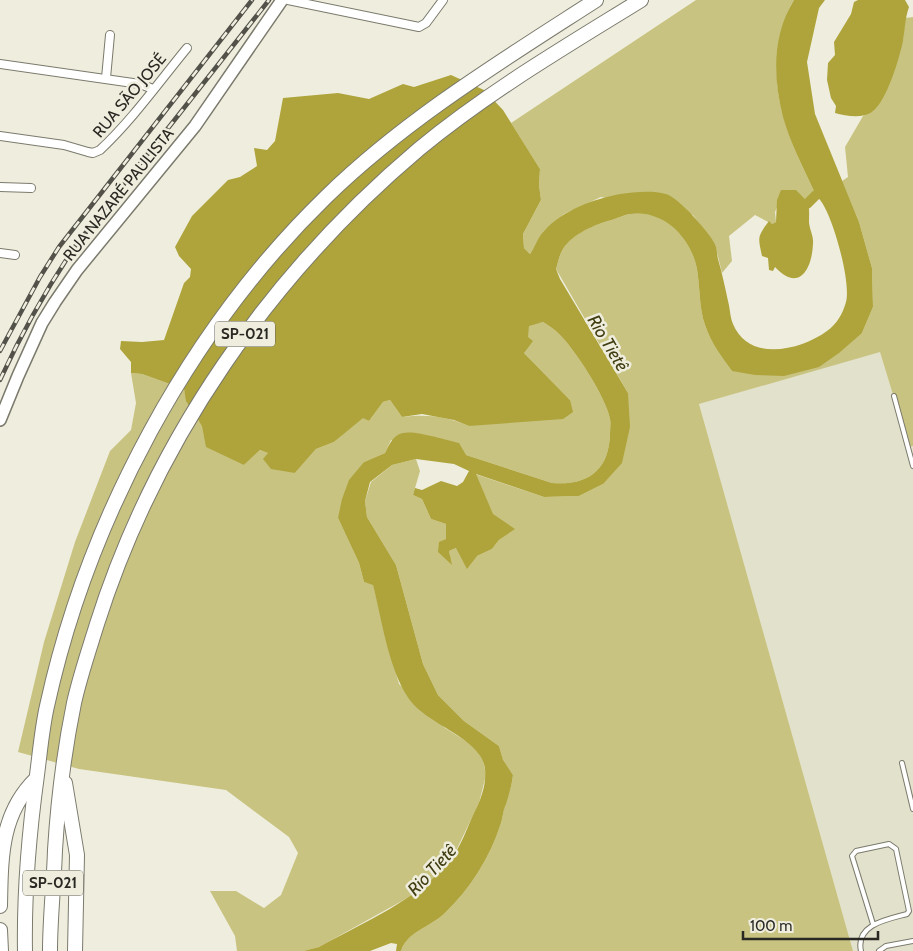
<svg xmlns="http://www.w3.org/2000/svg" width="913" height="951" viewBox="0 0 913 951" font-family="Cabin,sans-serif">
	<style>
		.built { fill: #e2e1cb }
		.green { fill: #c9c381 }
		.water { fill: #aea43b }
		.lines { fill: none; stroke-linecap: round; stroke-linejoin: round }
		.canal { stroke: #aea43b; stroke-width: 10 }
		.lane-casing { stroke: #7b7a6d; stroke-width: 6 }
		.street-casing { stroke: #7b7a6d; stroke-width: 10 }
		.secondary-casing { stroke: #7b7a6d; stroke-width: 14 }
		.highway-casing { stroke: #7b7a6d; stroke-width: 16 }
		.lane { stroke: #fff; stroke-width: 4 }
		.street { stroke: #fff; stroke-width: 8 }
		.secondary { stroke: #fff; stroke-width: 11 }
		.highway { stroke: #fff; stroke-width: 14 }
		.rail-casing { stroke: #53524a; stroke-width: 4.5 }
		.rail { stroke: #efeede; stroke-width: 2.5; stroke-dasharray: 8; stroke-linecap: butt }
		.labels { text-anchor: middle; stroke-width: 5; stroke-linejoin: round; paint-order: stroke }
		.shield { fill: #efeede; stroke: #64635b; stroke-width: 1 }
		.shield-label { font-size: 15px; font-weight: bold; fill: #292823 }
		.street-label { font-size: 16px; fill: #292823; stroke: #efeede }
		.water-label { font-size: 18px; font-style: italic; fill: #413d12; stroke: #efeede }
	</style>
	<rect width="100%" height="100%" fill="#efeede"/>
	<!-- built -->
	<polygon class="built" points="880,351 909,447 913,446 913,951 853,951 699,404"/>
	<!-- green -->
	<g class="green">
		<path d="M696,0H794C786,12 784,23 781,36C767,96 791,143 816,195L807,204L806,201L778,205L775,212L776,222L772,224L755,215L729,236L732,261L722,273L715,244L693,215L601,197L564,214L544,231L530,254L524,248L523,234L541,200L539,185L540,169L511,123Z"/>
		<path d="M913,17V446L909,447L880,352L699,404L853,951H401C407,932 430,927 444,914C470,889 490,858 501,823C503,817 503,810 505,804C509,794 512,785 513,775L503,761L499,746L464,721L438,695L423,664L396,565L367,517L365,501L371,482L392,465L416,459L420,471L413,495L422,499L431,519L446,524V539L439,543L451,564L449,551L456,548L477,556L492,549L499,540L514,529L493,515L475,474L544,497L579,496L603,484L628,393L556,269C558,263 559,256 562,251C570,234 592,226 608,221C616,219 623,215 630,214C664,208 691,238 697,269C700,287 699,308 705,325C711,343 721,356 732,371L862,333L873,307L872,268L859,222L842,181L848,177L845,147L863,116L873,111L903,40L905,18Z"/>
		<path d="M543,322C548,325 554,329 558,333C574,348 606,397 610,419C611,423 610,429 610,434C609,470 588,486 552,483L466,455L391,440L385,453L364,462L338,518L359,563L364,582L373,584L388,645L399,684L445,728L474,746L483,760L486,775L479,803L452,859L435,877L409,897L319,947L303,951H237L235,936L210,891H236L264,908L281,895L298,853L289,837L226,790L79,769L18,752L44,642L75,542L110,451L131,430L136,403L131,373L142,374L184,389C189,421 221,443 244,465L260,450L269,453L295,473L316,449L334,442L363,417L369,421L383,402L390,400L402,417C427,414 445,416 469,426L570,400L524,353L529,325Z"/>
	</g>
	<!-- water -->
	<g class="water">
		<path d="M794,0H825L819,8L807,62L815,114L859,222L872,268L873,307L862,333L839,353L819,367L784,376L755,375L732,371C721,356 711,343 705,325C699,308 700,287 697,269C691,238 664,209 630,214C623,215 616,219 608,221C592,226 570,235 562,251C559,256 558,263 556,269L560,279L628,393L630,427L622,463L603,484L579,496L544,497L476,474L493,514L515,529L499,540L492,549L477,556L467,569L456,548L449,551L452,565L438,552L439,542L446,539V524L431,519L422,499L413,495L415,488L422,490L441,481L457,486L463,482L469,471L454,464L416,459L392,465L370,482L365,501L367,517L396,565L423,664L438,695L464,721L499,746L503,760L513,775C512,785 509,794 506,804C503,810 503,817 501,823C490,858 470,889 444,914C430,927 407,932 401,951H396L397,944L391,943L370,951H303L319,947C362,923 420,899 450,860C461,847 467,828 474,813C482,798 490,775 482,759C471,737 432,724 414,705C390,679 382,620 373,585L364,582L359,563L338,518L342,499L349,480L364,462L385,453C389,445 393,435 403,433C415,430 446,440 459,443L466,455L552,483C588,486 609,470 610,434C610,429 611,423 610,419C606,397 574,348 558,333C554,329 548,325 543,322L529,326L528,337L533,341L524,353L570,400L573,412L563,419L469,426L454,420L422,414L402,417L390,400L383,402L369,421L363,418L334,442L316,449L295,473L271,469L263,459L268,453L260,450L244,465L206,447L202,426L186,401L184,389L142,374L131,373V362L120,349L121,341L142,342L164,340L184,283L190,277L191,269L179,256L175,247L192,216L228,180L240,177L257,166L254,148L267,150L275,141L283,98L338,93L369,99L403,84L414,87L451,75L484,90L503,110L540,169L539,185L541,200L523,234L524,248L530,254C535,247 538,237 544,231C563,210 594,199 620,194C634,192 652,190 666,194C679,198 709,232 715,244C717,248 717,255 718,259C722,273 725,287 728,301C730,308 730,317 733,324C749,363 801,350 827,331C837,324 843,313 846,302C851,283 835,226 825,208C822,201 816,196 813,189C802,165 790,142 783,117C773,78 772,35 794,0Z"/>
		<path d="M858,0H905L909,7C905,18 905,29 903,41C899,59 887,101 872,112C862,119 846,116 835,113L836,106L831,98L827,80L828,63L835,55L834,42L851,14L854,2Z"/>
		<path d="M781,190H796C800,194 804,198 807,202C810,209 809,214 809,221C809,229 814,236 813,244C812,269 799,293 775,267L773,271L769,270L768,258L762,256C758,237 757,237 769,221L772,224L776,222L777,200Z"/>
	</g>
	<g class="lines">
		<!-- canal -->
		<polyline class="canal" points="807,204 816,195 827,187"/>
		<!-- lane casing -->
		<g class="lane-casing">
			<g id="lane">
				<polyline points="894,396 913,466"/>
				<polyline points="902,763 913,809"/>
				<path d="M861,951C855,924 889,919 907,914L909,911L896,849L889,844L856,851L852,856L873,924"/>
				<polyline points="879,951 886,946 913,941"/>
			</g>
		</g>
		<!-- street casing -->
		<g class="street-casing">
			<g id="street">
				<polyline points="288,0 419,27 426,23 443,0"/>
				<polyline points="0,64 140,84 153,89"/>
				<polyline points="106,78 110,35"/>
				<path d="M0,136L64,145L88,152L93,153L100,150C133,119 159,82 187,48"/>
				<polyline points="0,187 31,188"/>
				<polyline points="0,253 15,255"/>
			</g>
		</g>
		<!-- secondary casing -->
		<g class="secondary-casing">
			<polyline id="secondary" points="0,420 18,376 42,323 55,302 77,270 195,126 282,0"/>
		</g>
		<!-- highway casing -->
		<g class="highway-casing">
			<g id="highway">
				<polyline points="65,783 77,855 75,951"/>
				<path d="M0,906C1,859 0,814 36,779"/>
				<polyline points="0,930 1,951"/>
				<path d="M25,951C24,892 29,833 37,775C40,752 42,728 47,706C88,519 189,330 326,197C406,119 503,60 596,0"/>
				<path d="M50,951C50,917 54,884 55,850C58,801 64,752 74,703C80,676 89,650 97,624C156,438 271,274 419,149C488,92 565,47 641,0"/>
			</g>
		</g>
		<!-- lane -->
		<use href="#lane" class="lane"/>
		<!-- street -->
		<use href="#street" class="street"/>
		<!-- secondary -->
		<use href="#secondary" class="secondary"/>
		<!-- highway -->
		<use href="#highway" class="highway"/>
		<!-- rail casing -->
		<g class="rail-casing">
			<g id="rail">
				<polyline points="0,351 40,277 59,247 252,0"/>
				<path d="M0,380C22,332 47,288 76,245L269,0"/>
			</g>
		</g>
		<!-- rail -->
		<use href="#rail" class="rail"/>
	</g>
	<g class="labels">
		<!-- shield labels -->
		<g class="shield">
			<rect x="215" y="321.5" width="60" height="25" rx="4"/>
			<rect x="23" y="870.5" width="60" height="25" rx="4"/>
		</g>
		<g class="shield-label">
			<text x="245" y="339">SP-021</text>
			<text x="53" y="888">SP-021</text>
		</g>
		<!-- street labels -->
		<g class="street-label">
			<text transform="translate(129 95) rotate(-50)" y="6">RUA SÃO JOSÉ</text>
			<text transform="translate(118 194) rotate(-51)" y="6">RUA NAZARÉ PAULISTA</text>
		</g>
		<!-- water labels -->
		<g class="water-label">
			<text transform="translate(608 343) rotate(59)" y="6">Rio Tietê</text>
			<text transform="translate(432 870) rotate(-47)" y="6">Rio Tietê</text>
		</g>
	</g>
	<!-- scale -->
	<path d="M743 931v8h135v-8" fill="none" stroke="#292823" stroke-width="2.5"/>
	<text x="750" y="931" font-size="15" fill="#292823" stroke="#efeede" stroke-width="4" paint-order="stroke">100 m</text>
</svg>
